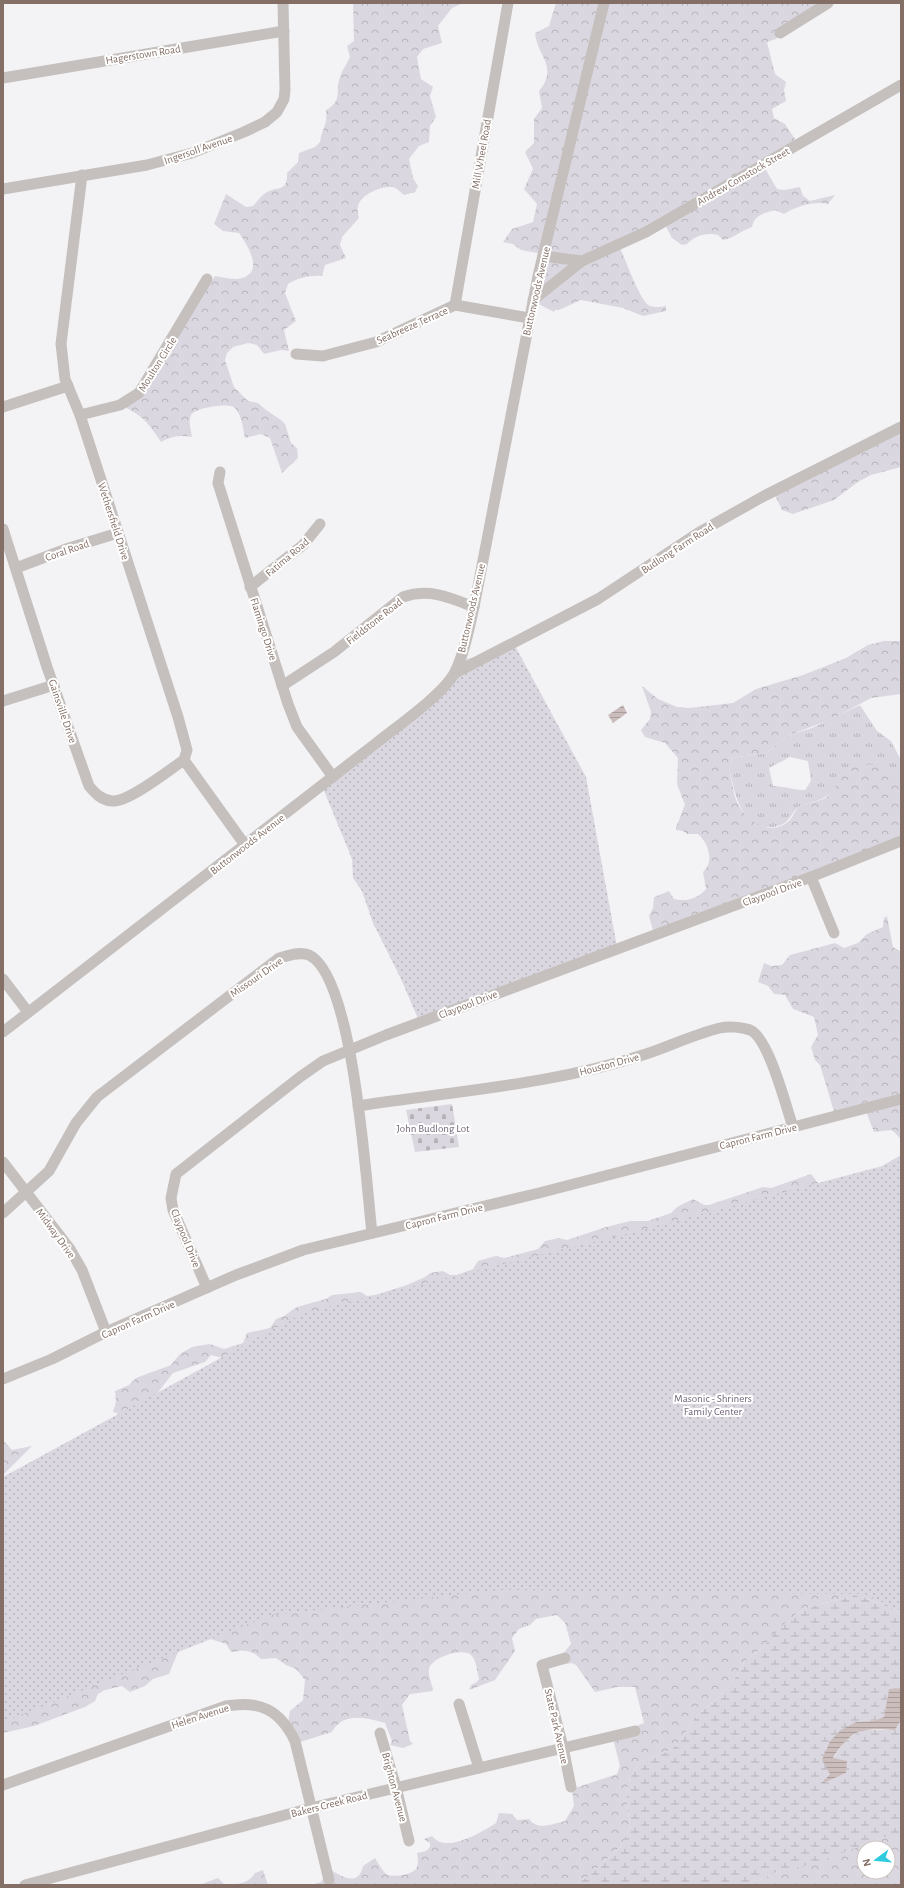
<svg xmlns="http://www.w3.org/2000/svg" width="904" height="1888" viewBox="0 0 904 1888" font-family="'Alegreya Sans',sans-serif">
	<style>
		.grass { fill: url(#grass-tufts); fill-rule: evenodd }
		.forest { fill: url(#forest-crowns); fill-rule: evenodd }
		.wetland { fill: url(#wetland-marsh) }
		.cemetery { fill: url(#cemetery-stones) }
		.park { fill: url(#park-dots) }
		.water { fill: url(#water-rules) }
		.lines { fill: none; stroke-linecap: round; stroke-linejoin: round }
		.minor { stroke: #c5c0bd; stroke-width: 11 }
		.labels { text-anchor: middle; stroke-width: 4; stroke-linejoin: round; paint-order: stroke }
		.street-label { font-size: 11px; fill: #836f66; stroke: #fff }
		.park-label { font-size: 11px; fill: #73657a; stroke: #fff }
	</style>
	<defs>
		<pattern id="grass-tufts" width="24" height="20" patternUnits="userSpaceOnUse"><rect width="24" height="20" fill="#dbd7e0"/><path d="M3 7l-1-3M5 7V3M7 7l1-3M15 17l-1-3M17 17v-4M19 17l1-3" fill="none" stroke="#b7b3b9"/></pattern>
		<pattern id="forest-crowns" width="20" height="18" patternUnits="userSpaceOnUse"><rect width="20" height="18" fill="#dbd7e0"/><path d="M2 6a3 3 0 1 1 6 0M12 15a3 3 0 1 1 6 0" fill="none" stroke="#b7b3b9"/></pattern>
		<pattern id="wetland-marsh" width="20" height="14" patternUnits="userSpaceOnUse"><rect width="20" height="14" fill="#dbd7e0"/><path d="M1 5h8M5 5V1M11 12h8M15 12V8" fill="none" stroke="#b7b3b9"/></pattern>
		<pattern id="cemetery-stones" width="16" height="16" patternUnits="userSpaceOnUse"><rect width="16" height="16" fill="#dbd7e0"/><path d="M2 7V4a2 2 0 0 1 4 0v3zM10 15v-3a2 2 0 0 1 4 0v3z" fill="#b7b3b9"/></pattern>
		<pattern id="park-dots" width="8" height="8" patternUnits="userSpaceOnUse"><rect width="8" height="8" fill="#dbd7e0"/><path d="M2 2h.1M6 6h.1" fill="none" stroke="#b7b3b9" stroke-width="1.8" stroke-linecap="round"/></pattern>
		<pattern id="water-rules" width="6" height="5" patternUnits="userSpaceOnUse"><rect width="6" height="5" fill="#cabdbb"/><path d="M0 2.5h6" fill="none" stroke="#a99e9c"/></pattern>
	</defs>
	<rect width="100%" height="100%" fill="#f3f3f6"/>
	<!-- grass -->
	<path class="grass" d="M860,705L877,731L891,741L901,760V777L833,791C824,801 812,801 800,806C792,810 791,821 781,825C752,836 737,807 733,784C730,774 728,767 732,758L766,753L789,735L812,728ZM790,757L808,761L811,781L805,790C793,790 784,786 773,786L769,768Z"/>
	<!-- forest -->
	<g class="forest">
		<path d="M353,3H463L452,8L438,26L442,43L423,49L417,57L421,79L433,87L430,96L436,117L430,126L429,142L419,146L409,159L413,178L418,186L415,192L404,195C400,192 397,187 391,187C381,186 360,195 358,206C357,209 358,214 359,218L342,237L340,245L346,258L325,265L322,276C310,275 298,278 288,284L285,293L296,321L284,330L289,351L281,350L264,354L257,345L248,343L233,347L227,353L225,360L234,387L248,401L258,403L266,410L281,420L285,424L291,443L297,448L298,458L282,473L270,438L261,434L245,438C243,429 242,415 235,408C229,402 195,408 191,415C188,422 191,430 192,437C181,435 171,436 161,442C150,425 141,413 121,406L139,392L215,276C222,277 230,279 237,279C266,276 249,247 239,233L223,231L214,224L226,194L246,207L253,206C256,203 260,197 264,194C275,185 288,194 287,173L298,162L299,153L315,147L320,142C322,128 328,125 326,110C344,100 334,92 340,77C342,70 347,64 350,57L347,46L354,41Z"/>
		<path d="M556,3H824L784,27L776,39L767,42L775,74L786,82L784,90L786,101L772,109L774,118L785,124L797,142L763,165L777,189L784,190L800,187L803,196L810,201L835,195L828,204C814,201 797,206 784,214L775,210C765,213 754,215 752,227C740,231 735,238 723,240L718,235C706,232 696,235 687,244L682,245L672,238L663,221L619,245C624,257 640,299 648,305C653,308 661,307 666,306V311L643,316L623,308L581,300L559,310H555L554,312L533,301L542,254L521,250L513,244L503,242L512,229L533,222L537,204L524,189L533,169L525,152L534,143V119L542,108L539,91C559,67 537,56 535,33L549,26Z"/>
		<polygon points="901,426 901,467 871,475 858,482 834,500 793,514 782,510 773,491"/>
		<path d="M884,641H901V694L871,698L830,720L789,735L766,753L732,758C727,770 732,780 734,793C739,816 767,840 789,821C793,817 795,809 800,806C808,802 821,802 828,796C839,785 844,767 860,765C874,762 889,772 901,777V840L654,934L649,916L653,908L654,897L669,891L674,899C686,902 697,899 706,889L703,872C715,861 708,843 698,834H687L683,831L676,830V826C680,821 681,812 685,805L677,784L678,758L665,743L645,737L641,730L650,719L651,712L642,686L658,699L677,707L689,708L733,703L756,689L803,675L846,658L868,645Z"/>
		<polygon points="887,916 893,947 901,952 901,1139 892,1130 874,1132 865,1109 835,1115 820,1065 815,1060 811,1047 818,1035 814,1017 793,1009 785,995 774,994 768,986 758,982 764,963 771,966 782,965 790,955 835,943 844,948 858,943 867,934 883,927 884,918"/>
		<path d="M901,1155V1415L881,1413L861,1414L846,1427L845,1442L847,1488L860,1502L901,1507V1612L863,1597H849L809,1607L799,1612L780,1628L761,1649L745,1661L735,1678L720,1696L696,1716L681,1740L671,1750L640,1762L630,1778L626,1794L630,1826L621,1846L588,1877L573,1885H311L321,1882L329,1869C342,1876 358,1888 363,1866L375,1858C378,1863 382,1870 386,1874C392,1878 411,1875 416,1869C419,1864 418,1858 417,1853L426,1851L430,1847V1843L424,1839L432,1836C446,1854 480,1833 496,1823L499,1813L512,1814L517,1820L529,1819C538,1831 551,1824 565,1821L574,1806L572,1789L617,1774L620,1766L612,1735L644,1723L635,1687H617L595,1692L576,1665L572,1663L544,1668L542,1661L563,1654L571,1644L565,1623L557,1615L536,1619L530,1625L519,1629L512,1638L515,1651L495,1680L469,1690L471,1685L477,1682L479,1679C477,1672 477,1661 471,1655C464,1647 431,1657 429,1669C428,1675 432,1684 433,1691L410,1694L402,1705L410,1741L413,1744L403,1748L390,1745L392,1741L385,1723C367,1718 343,1711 332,1732L300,1742L288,1722L290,1711L303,1700L305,1680L296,1669L286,1665L276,1658L261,1659C251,1649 244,1650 231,1652L226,1644L201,1636L178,1652L169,1674L153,1679L145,1686L130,1692L122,1686L105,1690L98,1694L95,1701L85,1707L34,1726L3,1733V1489L29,1491L48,1485L56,1478L80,1472L94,1460L116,1456C124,1442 136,1428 153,1425C164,1423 177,1431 186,1435L197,1428L208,1410L219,1407L260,1424L268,1420L276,1404C289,1399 318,1390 324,1409C327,1418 322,1431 320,1440C333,1461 342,1436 354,1431C370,1424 389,1437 405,1429L408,1423L407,1409L414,1397L427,1395L449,1401L454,1398L458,1390L454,1382L447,1379L427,1381L412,1377L407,1369L413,1359C421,1359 428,1362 435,1363C455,1365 470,1356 486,1346L504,1348L512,1346L533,1333L562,1327L585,1331L594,1327L601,1313L605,1296L598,1282L572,1275L550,1280L525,1274L513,1280L500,1299L494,1301L458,1296L436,1301H408L390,1312L379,1314L356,1311L333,1321L284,1333L266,1347L249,1355L231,1360L211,1355L205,1362L173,1373L141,1414L130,1417L113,1412L116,1402L115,1391L129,1385L136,1378L171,1365L180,1354L192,1347L210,1344L224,1349L243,1343L247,1333L270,1328L276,1319L284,1316L297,1307L326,1299L332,1295L361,1292L367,1296L375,1295L407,1285L425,1277L430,1273L443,1271L450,1275H457L473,1269L478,1261L496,1256L504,1258L538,1249L545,1241L559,1238L567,1240L606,1227L630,1221H648L671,1213L677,1207L693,1199L704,1205H709L763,1187L771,1188L811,1174L818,1183L828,1185L836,1181L841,1186H851L877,1178L881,1173L882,1166ZM738,1418H755L777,1460L783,1496L781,1520L770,1530L767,1542C745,1550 738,1553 726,1530C711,1531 702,1529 694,1515L692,1520L696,1540C688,1545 668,1554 658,1555C655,1555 643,1551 641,1549C632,1540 618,1515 624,1502L615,1467L617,1440Z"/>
		<polygon points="3,1440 12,1450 32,1446 3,1475"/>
		<path d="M885,1837H901V1885H750L774,1873L813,1863ZM864,1848H888V1872H864Z"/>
		<path d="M263,1870L268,1885H228C238,1884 250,1883 255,1873Z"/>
		<polygon points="218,1878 225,1885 202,1885 202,1884"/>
	</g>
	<!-- wetland -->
	<polygon class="wetland" points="849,1597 863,1597 901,1612 901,1688 889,1690 884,1717 872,1721 856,1722 830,1741 830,1774 822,1783 846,1773 833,1759 845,1740 863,1730 895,1730 901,1720 901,1837 885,1837 813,1864 774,1873 750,1885 573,1885 588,1877 621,1846 630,1826 626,1794 630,1778 640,1762 671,1750 681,1740 696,1716 720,1696 735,1678 745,1661 761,1649 779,1628 799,1612 809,1607"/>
	<!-- cemetery -->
	<polygon class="cemetery" points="452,1104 459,1147 415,1152 406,1110"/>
	<!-- park -->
	<g class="park">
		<polygon points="514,644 586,777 617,947 419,1021 401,979 373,923 362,891 353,878 352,859 322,786 434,696 461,660 491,654"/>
		<polygon points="901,1161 901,1611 865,1594 498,1590 271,1615 3,1722 3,1477 303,1313 630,1233"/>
	</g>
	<!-- water -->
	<g class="water">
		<polygon points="623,705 627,713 613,723 608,715"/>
		<path d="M901,1688V1720L895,1730C862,1728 851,1729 833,1758L847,1761L846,1773L821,1784L830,1774L822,1760L830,1741L841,1730L856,1722L872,1721L884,1717L889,1689Z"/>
	</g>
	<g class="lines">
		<!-- minor -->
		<g class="minor">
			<polyline points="780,33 828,3"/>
			<polyline points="3,78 284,31"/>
			<polyline points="82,175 61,344 65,379 80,415 178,717 187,750 184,760 245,845"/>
			<polyline points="3,189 147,165 192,153 244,132 265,122 277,112 284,99 285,90 283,3"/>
			<polyline points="543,256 582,261"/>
			<polyline points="533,300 582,261 646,232 901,85"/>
			<polyline points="455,305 508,3"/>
			<polyline points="296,354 323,356 376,342 455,305 529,318"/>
			<polyline points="3,407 68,386"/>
			<polyline points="80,415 120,405 139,393 207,279"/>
			<polyline points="220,472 218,483 288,704 297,727 333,777"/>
			<path d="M3,529L47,667L89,786C95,793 101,800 112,801C128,803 169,770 184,760"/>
			<polyline points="16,568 69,548 118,533"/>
			<polyline points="250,587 303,545 320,524"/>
			<polyline points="455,673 598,599 698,533 764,496 901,427"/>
			<path d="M282,686L334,652L403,597C429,588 449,597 474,607"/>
			<polyline points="3,701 54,685"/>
			<polyline points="811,877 834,933"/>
			<polyline points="3,979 28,1012"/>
			<path d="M3,1032L375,744C396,727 444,694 455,672C465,652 469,628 474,607L538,276L604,3"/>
			<path d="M358,1106C454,1091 553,1085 646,1054C670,1046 695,1034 720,1028C728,1026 742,1027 750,1030C769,1038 786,1107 793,1127"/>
			<polyline points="3,1162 70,1249 82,1270 106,1332"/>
			<path d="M3,1213L49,1171L76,1123L97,1097L279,958C288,956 299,951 309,955C354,976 366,1183 372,1233"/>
			<polyline points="207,1288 173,1210 171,1198 176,1174 300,1077 323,1061 386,1035 811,877 901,841"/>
			<polyline points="3,1379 52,1359 106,1332 236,1275 303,1250 539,1193 901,1099"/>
			<polyline points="565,1658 542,1665 563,1747 571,1787"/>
			<polyline points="459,1704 479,1768"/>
			<polyline points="380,1733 396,1787 409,1841"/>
			<path d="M3,1785L226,1706C260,1700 280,1710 295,1741L329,1880"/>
			<polyline points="25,1885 311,1808 635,1731"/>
		</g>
	</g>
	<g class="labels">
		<!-- street labels -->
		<g class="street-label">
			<text transform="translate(143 54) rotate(-9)" y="4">Hagerstown Road</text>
			<text transform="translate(198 149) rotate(-19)" y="4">Ingersoll Avenue</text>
			<text transform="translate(481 154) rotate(-80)" y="4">Mill Wheel Road</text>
			<text transform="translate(743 176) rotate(-30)" y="4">Andrew Comstock Street</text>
			<text transform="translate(536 291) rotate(-77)" y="4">Buttonwoods Avenue</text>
			<text transform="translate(412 325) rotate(-24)" y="4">Seabreeze Terrace</text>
			<text transform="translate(157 364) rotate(-58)" y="4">Moulton Circle</text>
			<text transform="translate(114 521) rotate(72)" y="4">Wethersfield Drive</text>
			<text transform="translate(677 548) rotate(-33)" y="4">Budlong Farm Road</text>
			<text transform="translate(67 550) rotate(-19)" y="4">Coral Road</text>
			<text transform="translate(287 557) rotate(-40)" y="4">Fatima Road</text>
			<text transform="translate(471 608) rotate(-77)" y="4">Buttonwoods Avenue</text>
			<text transform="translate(374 621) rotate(-38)" y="4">Fieldstone Road</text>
			<text transform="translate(264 629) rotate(72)" y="4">Flamingo Drive</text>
			<text transform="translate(63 711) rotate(71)" y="4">Gainsville Drive</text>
			<text transform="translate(247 844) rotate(-38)" y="4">Buttonwoods Avenue</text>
			<text transform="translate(772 892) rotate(-20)" y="4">Claypool Drive</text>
			<text transform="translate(256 977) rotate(-35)" y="4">Missouri Drive</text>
			<text transform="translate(468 1004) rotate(-21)" y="4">Claypool Drive</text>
			<text transform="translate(609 1064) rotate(-15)" y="4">Houston Drive</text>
			<text transform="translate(758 1136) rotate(-14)" y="4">Capron Farm Drive</text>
			<text transform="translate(444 1216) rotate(-14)" y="4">Capron Farm Drive</text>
			<text transform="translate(56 1233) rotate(54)" y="4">Midway Drive</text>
			<text transform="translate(186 1238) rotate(68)" y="4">Claypool Drive</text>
			<text transform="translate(138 1319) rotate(-24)" y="4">Capron Farm Drive</text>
			<text transform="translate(200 1716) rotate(-18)" y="4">Helen Avenue</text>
			<text transform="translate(557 1726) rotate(77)" y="4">State Park Avenue</text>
			<text transform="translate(395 1787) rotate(75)" y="4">Brighton Avenue</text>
			<text transform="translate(329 1804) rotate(-14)" y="4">Bakers Creek Road</text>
		</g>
		<!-- park labels -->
		<g class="park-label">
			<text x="433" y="1132">John Budlong Lot</text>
			<text x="713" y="1402">Masonic - Shriners<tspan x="713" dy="13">Family Center</tspan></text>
		</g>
	</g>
	<!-- border -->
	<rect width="904" height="1888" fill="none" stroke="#836f66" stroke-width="8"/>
	<!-- north arrow -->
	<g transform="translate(876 1860) rotate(254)"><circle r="19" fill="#ffffff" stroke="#cdc5c2"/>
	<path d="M0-3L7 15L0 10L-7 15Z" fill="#2dcbdd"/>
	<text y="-6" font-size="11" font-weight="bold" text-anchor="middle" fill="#836f66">N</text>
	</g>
</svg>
